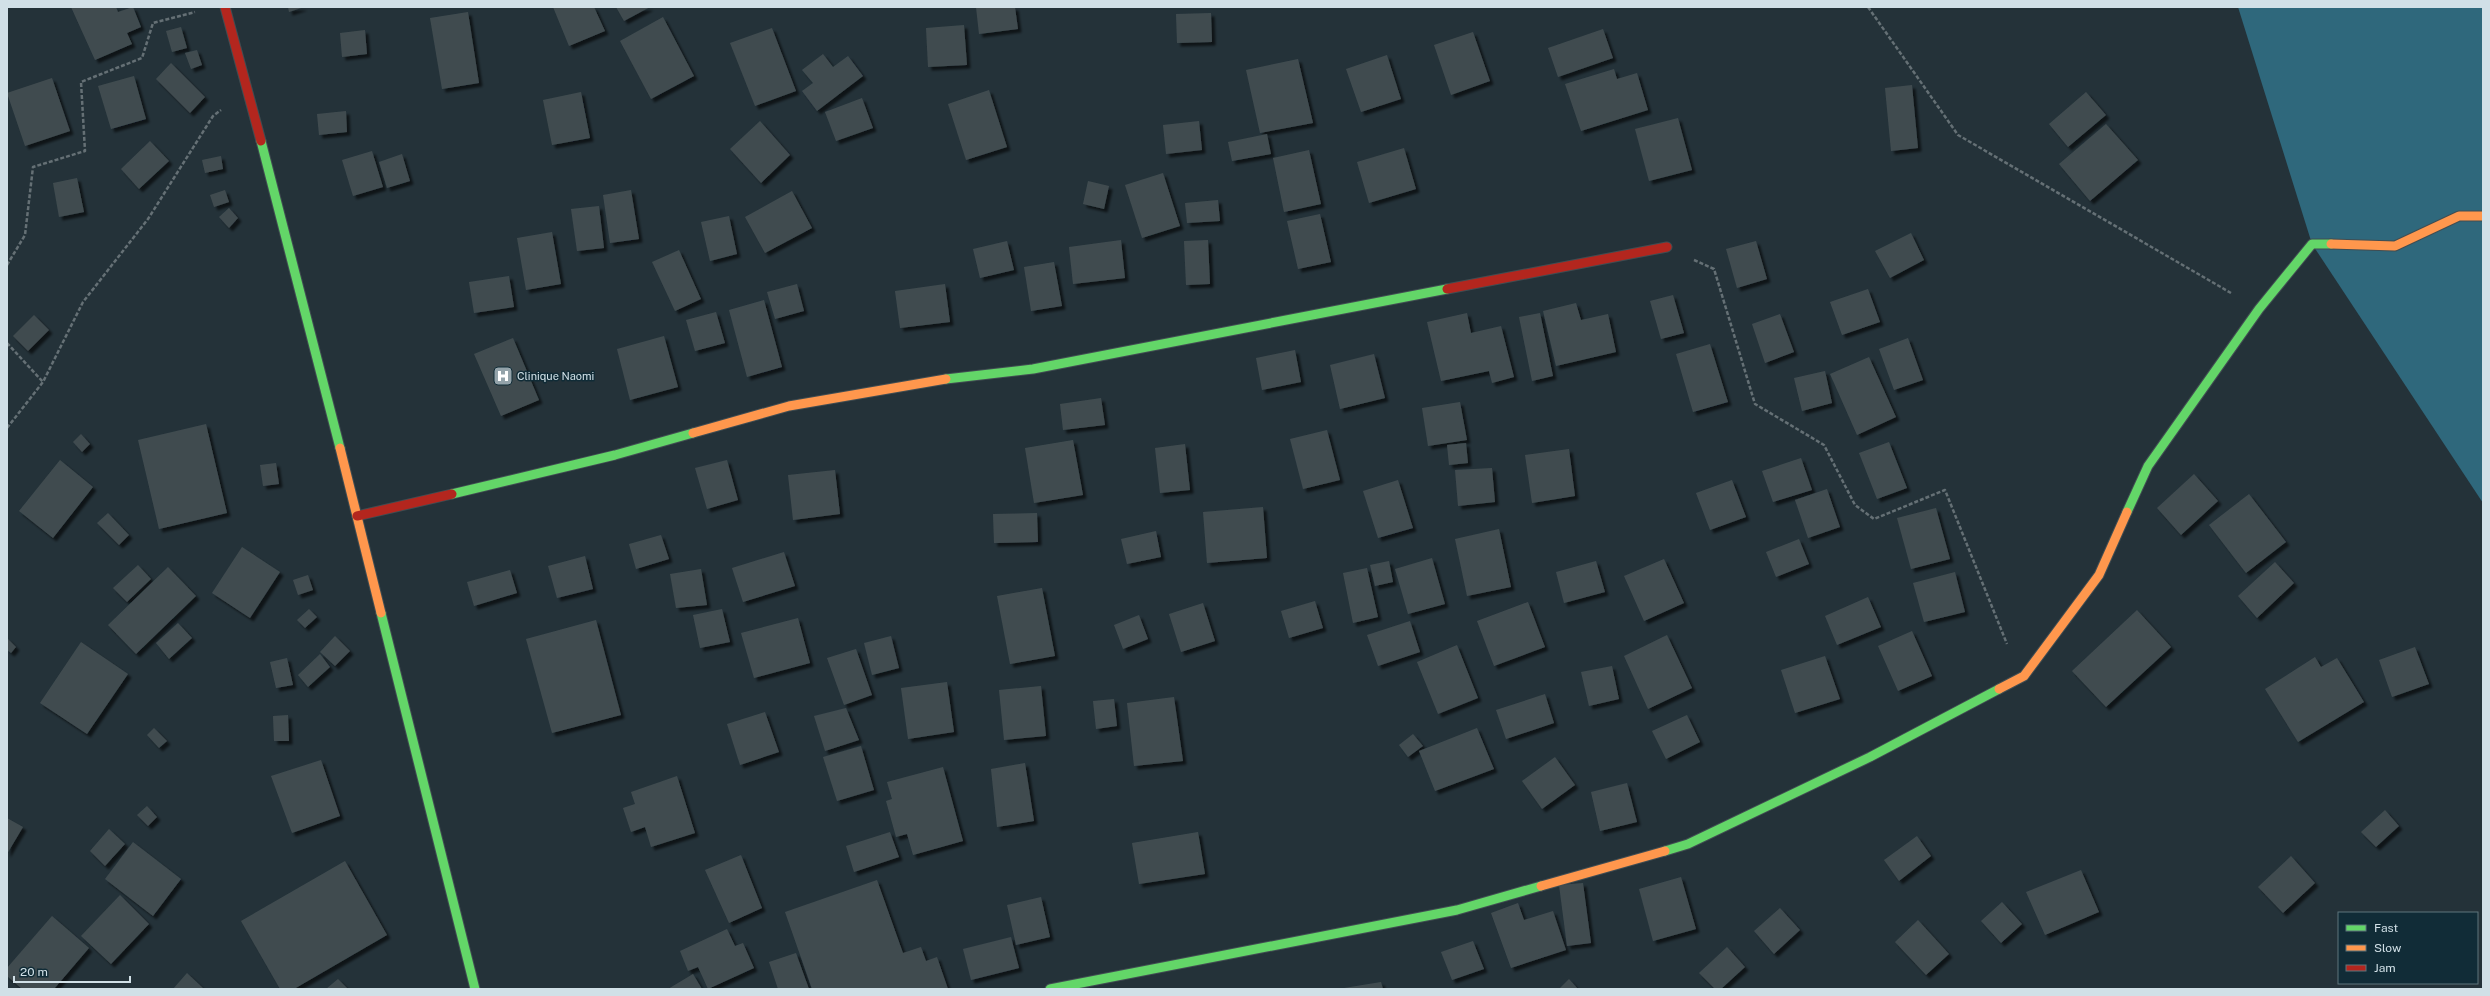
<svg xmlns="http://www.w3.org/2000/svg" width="2490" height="996" viewBox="0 0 2490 996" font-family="'Public Sans',sans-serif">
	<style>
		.forest { fill: #2f687c }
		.building { fill: #404c50; filter: url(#shadow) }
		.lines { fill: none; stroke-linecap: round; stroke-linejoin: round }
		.fast-casing { stroke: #414d52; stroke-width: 11 }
		.slow-casing { stroke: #414d52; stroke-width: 11 }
		.jam-casing { stroke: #414d52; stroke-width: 11 }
		.path { stroke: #657075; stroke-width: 2.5; stroke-dasharray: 4 2; stroke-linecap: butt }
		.fast { stroke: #63d668; stroke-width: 9 }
		.slow { stroke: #ff974d; stroke-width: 9 }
		.jam { stroke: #b3261e; stroke-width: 9 }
		.labels { text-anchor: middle; stroke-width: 3; stroke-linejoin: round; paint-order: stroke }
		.poi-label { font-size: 11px; fill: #d1e0e7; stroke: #112c37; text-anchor: start }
	</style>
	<defs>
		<filter id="shadow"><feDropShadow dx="3.5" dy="3.5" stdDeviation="1" flood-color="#0009"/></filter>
	</defs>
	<rect width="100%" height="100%" fill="#243239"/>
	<!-- forest -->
	<polygon class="forest" points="2238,7 2483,7 2483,503 2312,244"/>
	<!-- building -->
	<g class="building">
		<polygon points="71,7 116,7 118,12 133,7 141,27 127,33 132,44 95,60"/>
		<polygon points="288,7 304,7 289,12"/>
		<polygon points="553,7 594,7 605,31 569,46"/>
		<polygon points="616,7 650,7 624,21"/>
		<polygon points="976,7 1015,7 1018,29 979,34"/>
		<polygon points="468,12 479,83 442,89 430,18"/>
		<polygon points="1211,13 1212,42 1177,43 1176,14"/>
		<polygon points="663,17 694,76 651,99 620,41"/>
		<polygon points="964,25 967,65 928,67 926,28"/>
		<polygon points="181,27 187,48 172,52 166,31"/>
		<polygon points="772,28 796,91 755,106 730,43"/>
		<polygon points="1603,29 1613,58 1558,77 1548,48"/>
		<polygon points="365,30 367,54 342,57 340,33"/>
		<polygon points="1473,32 1490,81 1451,95 1434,45"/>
		<polygon points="197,50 202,65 191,69 185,53"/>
		<polygon points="823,54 833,67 848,56 863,76 817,111 802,91 813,83 802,70"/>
		<polygon points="1387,55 1401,99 1361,112 1346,69"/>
		<polygon points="1298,59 1313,123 1260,133 1246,70"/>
		<polygon points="171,63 205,97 190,113 156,79"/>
		<polygon points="1614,69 1617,79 1637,73 1648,110 1581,131 1565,84"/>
		<polygon points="134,76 146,119 111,129 98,86"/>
		<polygon points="52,78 70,131 25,146 7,93"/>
		<polygon points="1912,85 1918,148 1891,151 1885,88"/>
		<polygon points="989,90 1007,147 966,160 948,104"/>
		<polygon points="581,92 590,138 552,145 543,100"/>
		<polygon points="2086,92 2106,115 2068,147 2049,124"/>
		<polygon points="862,98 873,128 836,141 825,112"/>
		<polygon points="346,111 347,132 319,135 317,114"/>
		<polygon points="1678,118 1692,170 1649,181 1635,129"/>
		<polygon points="760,121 790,155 761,183 730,149"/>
		<polygon points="1199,121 1202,150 1166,154 1163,125"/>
		<polygon points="2106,124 2138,160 2090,201 2059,164"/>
		<polygon points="1267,134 1271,154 1232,161 1228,142"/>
		<polygon points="150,141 169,161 139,189 121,169"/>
		<polygon points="1404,148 1416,189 1369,203 1357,162"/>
		<polygon points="1309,150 1321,204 1284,212 1273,158"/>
		<polygon points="372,151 383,187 353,196 342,160"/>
		<polygon points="402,154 410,181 387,188 379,162"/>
		<polygon points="221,156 223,169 205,173 202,160"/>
		<polygon points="1163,173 1180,226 1142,238 1125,185"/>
		<polygon points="77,178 84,212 59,217 53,183"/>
		<polygon points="1088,181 1109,186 1104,209 1083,204"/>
		<polygon points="225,190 229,202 214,207 210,195"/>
		<polygon points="631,190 639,239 610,243 603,195"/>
		<polygon points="792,191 812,228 765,253 745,217"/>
		<polygon points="1218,200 1220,221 1187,223 1185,203"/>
		<polygon points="599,206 604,248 577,251 571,209"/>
		<polygon points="229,208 238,218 229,228 219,217"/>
		<polygon points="1320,214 1331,262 1298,269 1287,221"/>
		<polygon points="729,216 737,254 710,261 701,222"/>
		<polygon points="552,232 561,284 526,290 517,238"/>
		<polygon points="1911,233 1924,260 1890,278 1875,251"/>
		<polygon points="1121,240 1125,278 1073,284 1069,247"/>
		<polygon points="1208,240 1210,284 1186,285 1184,241"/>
		<polygon points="1007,241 1014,270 980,278 973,249"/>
		<polygon points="1756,241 1767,279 1737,288 1726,249"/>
		<polygon points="679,250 701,299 675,311 652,262"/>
		<polygon points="1054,262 1062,306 1031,311 1024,267"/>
		<polygon points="509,276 514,307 474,313 469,282"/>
		<polygon points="797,284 804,311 775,319 767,292"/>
		<polygon points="945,284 950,322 900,328 895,291"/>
		<polygon points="1868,289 1880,322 1842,335 1830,302"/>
		<polygon points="1673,295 1684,333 1661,339 1650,301"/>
		<polygon points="764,300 782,367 747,377 729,310"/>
		<polygon points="1576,303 1581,320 1608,314 1616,352 1556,366 1543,311"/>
		<polygon points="716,312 725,343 695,351 686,320"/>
		<polygon points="1467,313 1471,333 1501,326 1514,377 1492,383 1489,371 1441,381 1427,322"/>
		<polygon points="1540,313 1553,376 1532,381 1519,317"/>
		<polygon points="1780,314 1794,352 1765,363 1752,324"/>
		<polygon points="34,315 49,330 28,351 13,336"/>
		<polygon points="664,336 678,387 630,400 617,349"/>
		<polygon points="513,338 539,400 501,416 474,354"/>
		<polygon points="1908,338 1923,380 1894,390 1879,349"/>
		<polygon points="1710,344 1728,402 1693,412 1676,354"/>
		<polygon points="1295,350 1301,382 1262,390 1256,358"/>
		<polygon points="1374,354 1385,398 1340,409 1330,365"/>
		<polygon points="1869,357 1896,417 1857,435 1830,374"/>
		<polygon points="1825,371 1832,403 1802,411 1794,378"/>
		<polygon points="1101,398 1105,425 1063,430 1060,404"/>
		<polygon points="1460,402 1467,440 1428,446 1422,408"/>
		<polygon points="206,424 227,513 159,529 138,440"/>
		<polygon points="1327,430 1340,480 1303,489 1290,439"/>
		<polygon points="81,434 90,444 82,452 73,442"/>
		<polygon points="1073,440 1083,495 1034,503 1025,448"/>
		<polygon points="1889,442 1907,488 1877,499 1859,453"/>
		<polygon points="1466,443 1468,463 1449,465 1447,445"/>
		<polygon points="1185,444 1190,490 1160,493 1155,448"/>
		<polygon points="1569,449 1575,496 1532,503 1525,455"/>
		<polygon points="1801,458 1812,490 1773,502 1762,471"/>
		<polygon points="60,460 93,487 53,538 19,511"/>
		<polygon points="727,460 738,500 707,509 695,468"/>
		<polygon points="276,463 279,484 263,486 260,465"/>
		<polygon points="1492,468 1495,502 1458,506 1455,470"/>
		<polygon points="835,470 840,514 793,520 788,475"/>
		<polygon points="2194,474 2218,501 2181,535 2157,508"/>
		<polygon points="1398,480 1413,528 1378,538 1363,491"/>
		<polygon points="1732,480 1746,517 1710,530 1696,493"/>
		<polygon points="1827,489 1840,527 1808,538 1795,500"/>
		<polygon points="2249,494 2286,542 2246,573 2209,525"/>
		<polygon points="1263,507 1267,558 1207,563 1203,512"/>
		<polygon points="1936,508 1950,559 1911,569 1897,518"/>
		<polygon points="108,513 129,535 119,545 97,523"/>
		<polygon points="1037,513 1038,542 994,543 993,514"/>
		<polygon points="1499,529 1511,587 1467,596 1455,539"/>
		<polygon points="1156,531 1161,557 1127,564 1121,539"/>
		<polygon points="661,535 669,559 636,569 629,544"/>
		<polygon points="1799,539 1809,564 1776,577 1766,552"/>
		<polygon points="242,547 280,572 250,618 212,593"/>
		<polygon points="784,552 795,586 743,602 732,568"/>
		<polygon points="585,556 593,589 557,598 548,566"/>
		<polygon points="1432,558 1445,604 1408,614 1395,569"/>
		<polygon points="1664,559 1684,603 1644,621 1624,576"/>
		<polygon points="1389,561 1393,582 1375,586 1370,565"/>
		<polygon points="1596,561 1605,592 1564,603 1556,572"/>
		<polygon points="2275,562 2294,583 2257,618 2238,596"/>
		<polygon points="138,565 151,579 127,602 113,588"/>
		<polygon points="168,567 196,596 136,654 108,625"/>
		<polygon points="1367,568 1378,617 1353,623 1343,573"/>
		<polygon points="701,569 707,605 676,608 670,574"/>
		<polygon points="510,570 517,593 474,606 467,582"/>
		<polygon points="1955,572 1965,612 1924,622 1913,583"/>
		<polygon points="308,575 313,590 298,595 293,580"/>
		<polygon points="1042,588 1055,656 1010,664 997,596"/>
		<polygon points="1868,597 1881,627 1837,645 1825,616"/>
		<polygon points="1315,601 1323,628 1289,638 1281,611"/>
		<polygon points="1528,602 1545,647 1494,666 1477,621"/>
		<polygon points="1203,603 1215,641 1181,652 1169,614"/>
		<polygon points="309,609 317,617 305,628 297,620"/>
		<polygon points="722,609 730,642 700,648 693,615"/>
		<polygon points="2137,610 2171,647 2106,707 2072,671"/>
		<polygon points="1139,615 1148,639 1123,649 1114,625"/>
		<polygon points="798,618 810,663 754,678 741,633"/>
		<polygon points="596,620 621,715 552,733 526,639"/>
		<polygon points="1410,621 1420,652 1378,666 1367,635"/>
		<polygon points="178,623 192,638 169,659 156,643"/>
		<polygon points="1912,631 1932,676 1898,691 1878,646"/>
		<polygon points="1667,635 1692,688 1648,709 1624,656"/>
		<polygon points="335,636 350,651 335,666 320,652"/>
		<polygon points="891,636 899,668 872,675 864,643"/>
		<polygon points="7,638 16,647 11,653 7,650"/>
		<polygon points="81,642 128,674 87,734 40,703"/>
		<polygon points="1457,645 1478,698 1438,714 1417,662"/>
		<polygon points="2415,647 2429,684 2392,697 2379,660"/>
		<polygon points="856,649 872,695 844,705 827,658"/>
		<polygon points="320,654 330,667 308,687 298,675"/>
		<polygon points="1825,656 1840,699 1795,713 1781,670"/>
		<polygon points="2315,657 2321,667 2337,658 2364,702 2298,742 2265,689"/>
		<polygon points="287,658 293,685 276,688 270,662"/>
		<polygon points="1612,666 1619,699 1589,706 1581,672"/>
		<polygon points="947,682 954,732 908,739 901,688"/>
		<polygon points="1041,686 1046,736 1004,740 999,690"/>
		<polygon points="1545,694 1554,723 1506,739 1496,710"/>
		<polygon points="1174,697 1183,761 1134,766 1127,703"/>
		<polygon points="1114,699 1117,726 1096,729 1093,701"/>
		<polygon points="846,708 859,740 825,751 814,716"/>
		<polygon points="765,712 779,752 740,765 727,724"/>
		<polygon points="288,715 289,741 274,741 273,716"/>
		<polygon points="1687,715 1700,742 1666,759 1652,731"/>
		<polygon points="154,728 167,741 159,748 147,735"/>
		<polygon points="1477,728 1494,769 1435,791 1419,751"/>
		<polygon points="1413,734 1423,746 1408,757 1399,745"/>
		<polygon points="861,746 874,790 837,801 823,757"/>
		<polygon points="1555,757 1575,785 1542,809 1522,781"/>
		<polygon points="321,760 340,816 292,833 271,776"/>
		<polygon points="1025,763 1034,821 997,827 991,769"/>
		<polygon points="943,767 963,841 913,855 907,834 896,837 886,801 892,799 887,782"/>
		<polygon points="677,776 695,833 651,847 645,827 631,832 623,808 635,804 631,792"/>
		<polygon points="1627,783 1637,822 1600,831 1591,792"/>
		<polygon points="147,806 157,817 148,826 137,815"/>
		<polygon points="2385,810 2399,826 2376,847 2361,832"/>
		<polygon points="7,818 23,827 7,854"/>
		<polygon points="109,829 125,844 105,866 90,851"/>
		<polygon points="890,832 899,857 854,872 846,846"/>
		<polygon points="1198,832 1205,874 1139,884 1132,843"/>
		<polygon points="1917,836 1931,856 1899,881 1884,860"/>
		<polygon points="133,842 181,879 153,916 105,879"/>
		<polygon points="741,855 762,908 729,923 705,870"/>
		<polygon points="2291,856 2315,883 2283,913 2258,887"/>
		<polygon points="345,861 387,935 294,989 280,989 241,921"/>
		<polygon points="2081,870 2099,912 2045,935 2026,892"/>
		<polygon points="1681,877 1696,929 1653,941 1639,889"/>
		<polygon points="877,880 903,953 921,947 926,961 937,957 948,989 812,989 785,912"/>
		<polygon points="1583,883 1591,943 1567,946 1559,885"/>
		<polygon points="120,895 149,924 111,964 81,936"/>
		<polygon points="1041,897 1050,937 1016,945 1007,905"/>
		<polygon points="2002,902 2022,924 2001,943 1981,921"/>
		<polygon points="1518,903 1524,920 1553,911 1566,950 1511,968 1491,913"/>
		<polygon points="1780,908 1800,930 1774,954 1754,931"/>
		<polygon points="52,916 89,948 54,989 22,989 7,976 7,968"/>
		<polygon points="1918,920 1949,954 1926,975 1895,942"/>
		<polygon points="727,929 735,946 743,943 754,968 708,989 698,967 688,971 680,951"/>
		<polygon points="1011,937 1019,968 971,980 963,949"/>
		<polygon points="1473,941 1484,969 1452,980 1441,952"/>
		<polygon points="1727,947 1745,967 1721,989 1715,989 1699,973"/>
		<polygon points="796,953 809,989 778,989 769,962"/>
		<polygon points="187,973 204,989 173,989"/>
		<polygon points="693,974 702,989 668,989"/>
		<polygon points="338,979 348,989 326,989"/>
		<polygon points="1569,979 1578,989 1559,989"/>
		<polygon points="1381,982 1383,989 1344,989 1344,988"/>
	</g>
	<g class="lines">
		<!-- fast casing -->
		<g class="fast-casing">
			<g id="fast">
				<polyline points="261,141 340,448"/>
				<polyline points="946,379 1033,369 1447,289"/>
				<polyline points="452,494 615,455 693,433"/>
				<polyline points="2127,512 2148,466 2259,309 2312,244 2331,244"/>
				<polyline points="381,613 475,989"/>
				<polyline points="1665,851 1688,844 1870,757 1999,689"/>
				<polyline points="1050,989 1457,910 1541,886"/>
			</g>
		</g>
		<!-- slow casing -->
		<g class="slow-casing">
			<g id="slow">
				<polyline points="2331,244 2395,246 2459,216 2483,216"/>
				<polyline points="693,433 789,406 946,379"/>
				<polyline points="340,448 381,613"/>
				<polyline points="1999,689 2024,676 2099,575 2127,512"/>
				<polyline points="1541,886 1665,851"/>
			</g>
		</g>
		<!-- jam casing -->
		<g class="jam-casing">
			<g id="jam">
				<polyline points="225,7 261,141"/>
				<polyline points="1447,289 1667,247"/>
				<polyline points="357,516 452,494"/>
			</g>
		</g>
		<!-- path -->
		<g class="path">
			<polyline points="1868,7 1958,135 2231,293"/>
			<polyline points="1694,260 1714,269 1755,404 1824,445 1855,505 1874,519 1945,490 2007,644"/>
			<polyline points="7,265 25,235 33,167 85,151 81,82 142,58 153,23 195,12"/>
			<polyline points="7,343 43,382"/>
			<polyline points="7,428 43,382 83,302 148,219 213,116 221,110"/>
		</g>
		<!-- fast -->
		<use href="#fast" class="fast"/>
		<!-- slow -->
		<use href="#slow" class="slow"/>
		<!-- jam -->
		<use href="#jam" class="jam"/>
	</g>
	<!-- icons -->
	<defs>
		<g id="hospital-square" transform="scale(1)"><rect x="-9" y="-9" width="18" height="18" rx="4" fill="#94a3aa" stroke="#112c37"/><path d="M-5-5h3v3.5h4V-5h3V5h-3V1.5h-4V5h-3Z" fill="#fff"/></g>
	</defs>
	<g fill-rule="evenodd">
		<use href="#hospital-square" x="503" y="376"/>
	</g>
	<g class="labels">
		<!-- poi labels -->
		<g class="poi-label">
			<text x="517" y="380">Clinique Naomi</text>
		</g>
	</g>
	<!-- border -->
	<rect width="2490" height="996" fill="none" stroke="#d1e0e7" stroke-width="16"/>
	<!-- legend -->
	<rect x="2338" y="912" width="140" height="72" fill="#112c37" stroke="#5e747d"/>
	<rect x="2346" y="925" width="20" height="6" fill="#63d668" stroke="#5e747d"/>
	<text x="2374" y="932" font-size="12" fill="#d1e0e7">Fast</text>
	<rect x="2346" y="945" width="20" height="6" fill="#ff974d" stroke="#5e747d"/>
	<text x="2374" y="952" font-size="12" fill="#d1e0e7">Slow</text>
	<rect x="2346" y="965" width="20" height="6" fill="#b3261e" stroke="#5e747d"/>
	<text x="2374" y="972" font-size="12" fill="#d1e0e7">Jam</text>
	<!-- scale -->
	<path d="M14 976v6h116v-6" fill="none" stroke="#d1e0e7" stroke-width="2"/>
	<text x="20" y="976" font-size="12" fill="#d1e0e7" stroke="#112c37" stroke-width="3" paint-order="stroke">20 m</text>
</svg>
